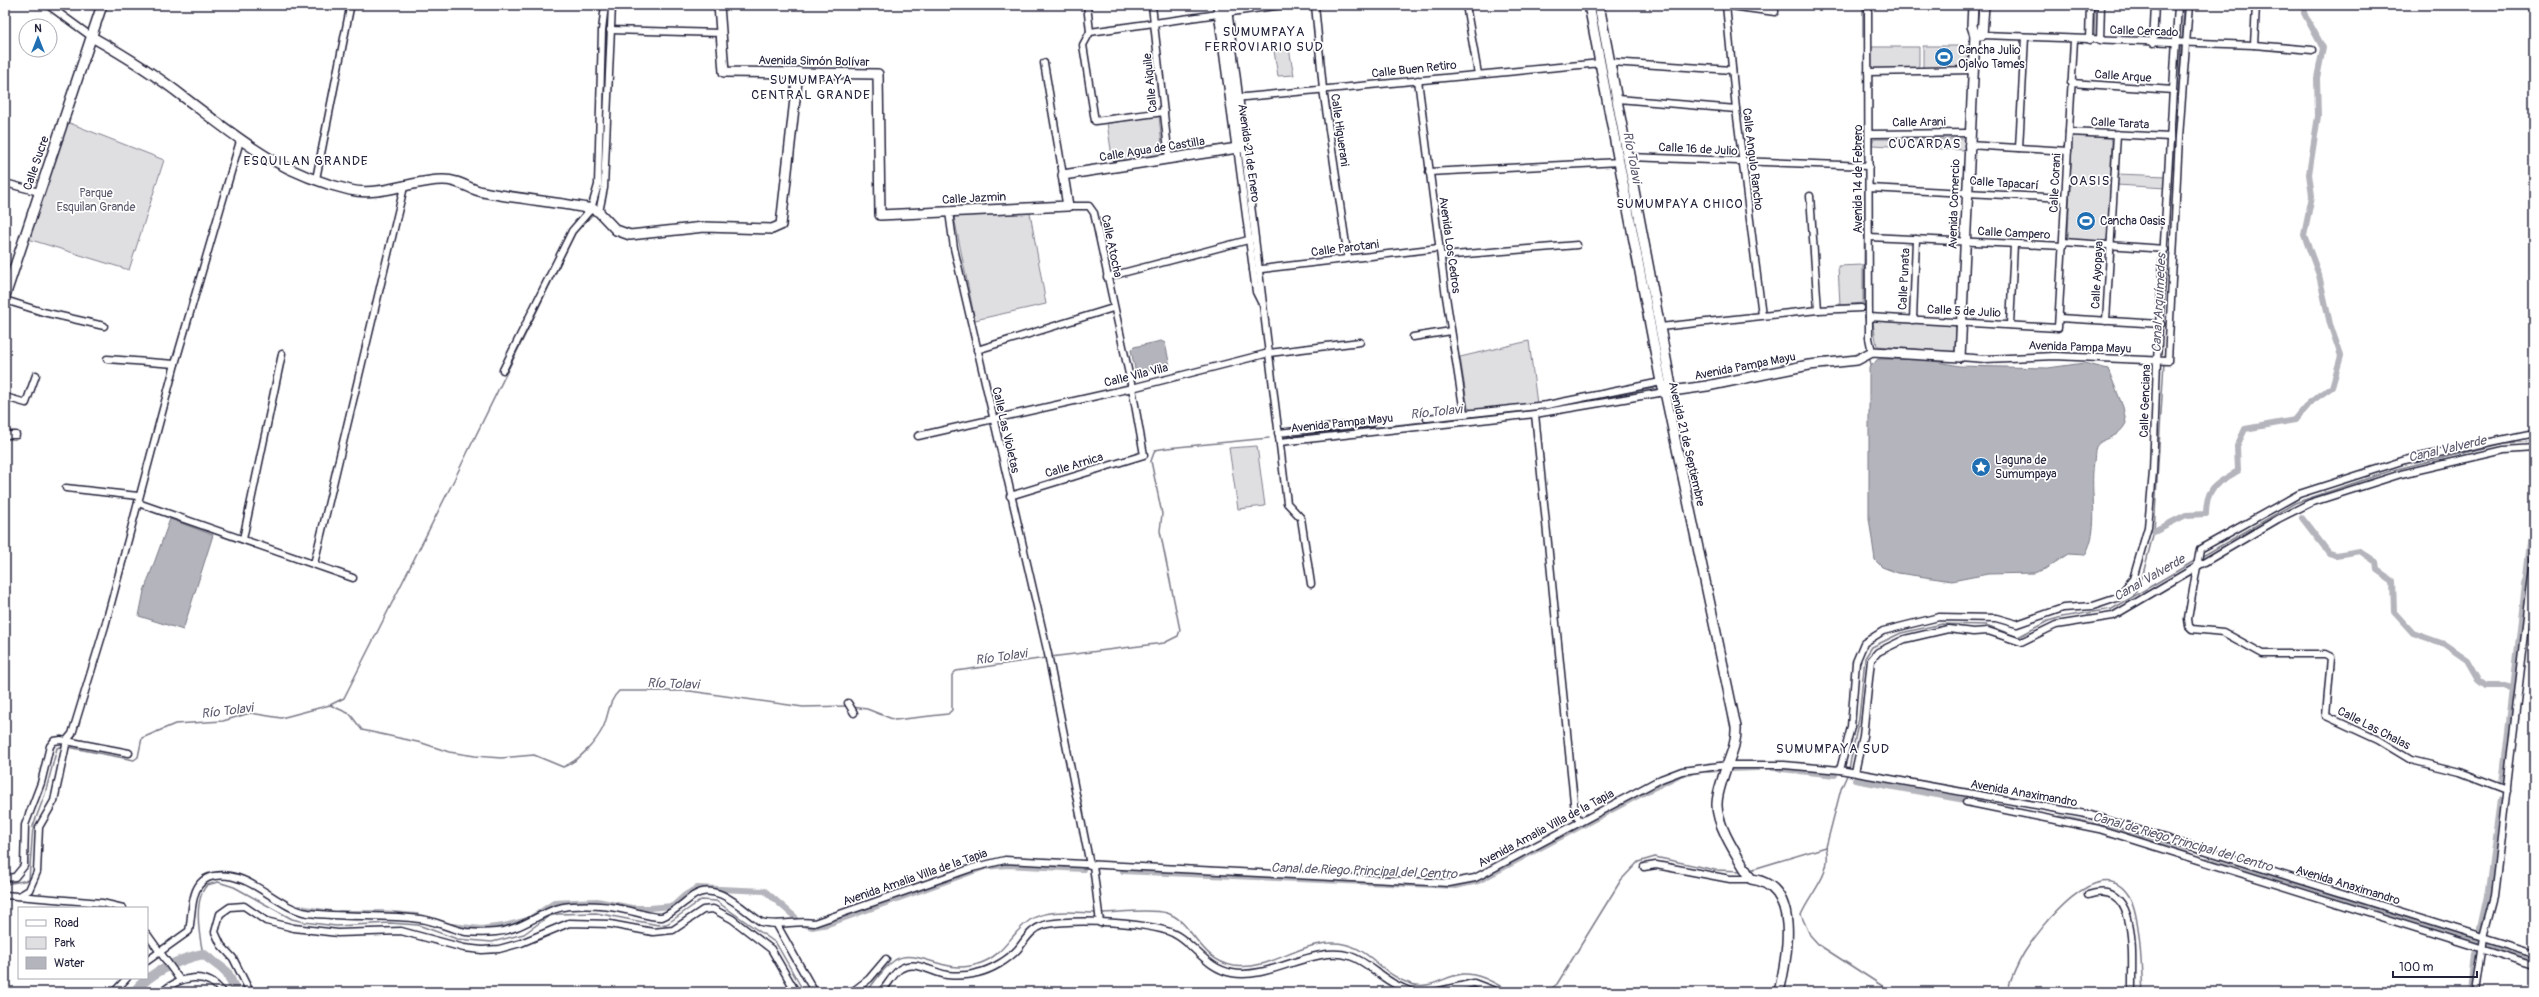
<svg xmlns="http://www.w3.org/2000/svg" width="2539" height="997" viewBox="0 0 2539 997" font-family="Pangolin,sans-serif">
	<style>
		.green { fill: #dfdfe2; stroke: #80808e }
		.water { fill: #b4b4bc; stroke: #7a7a88 }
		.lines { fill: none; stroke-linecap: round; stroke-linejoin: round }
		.stream { stroke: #7a7a88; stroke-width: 1.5 }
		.canal { stroke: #b4b4bc; stroke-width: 6 }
		.river { stroke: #b4b4bc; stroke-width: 10 }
		.street-casing { stroke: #22223b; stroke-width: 9 }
		.secondary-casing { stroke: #22223b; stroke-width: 12 }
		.street { stroke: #fff; stroke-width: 6 }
		.secondary { stroke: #fff; stroke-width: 9 }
		.labels { text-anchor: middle; stroke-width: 3.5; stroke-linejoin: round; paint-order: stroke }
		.street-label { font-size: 12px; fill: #22223b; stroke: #fff }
		.poi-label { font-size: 12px; fill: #22223b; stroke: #fff; text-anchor: start }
		.park-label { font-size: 12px; fill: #5b5b6d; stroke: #fff }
		.neighbourhood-label { font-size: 13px; letter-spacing: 1px; fill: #22223b; stroke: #fff }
		.water-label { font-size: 13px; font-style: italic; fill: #5c5c6f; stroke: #fff }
	</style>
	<rect width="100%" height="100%" fill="#fff"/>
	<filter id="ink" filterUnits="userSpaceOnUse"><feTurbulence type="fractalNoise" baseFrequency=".025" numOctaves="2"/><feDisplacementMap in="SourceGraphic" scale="8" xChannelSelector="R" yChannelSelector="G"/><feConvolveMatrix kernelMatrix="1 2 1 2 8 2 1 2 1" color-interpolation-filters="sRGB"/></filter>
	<g filter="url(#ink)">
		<!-- green -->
		<g class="green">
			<polygon points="2095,5 2098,5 2098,39 2094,38"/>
			<polygon points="1923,46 1969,46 1968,65 1966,67 1923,68"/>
			<polygon points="1870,47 1919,47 1919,65 1917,68 1871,69"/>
			<polygon points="1289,49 1294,75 1278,76 1274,51"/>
			<polygon points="1159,116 1163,155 1113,163 1107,123"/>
			<polygon points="67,122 164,160 129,270 28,239"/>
			<polygon points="2076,135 2110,137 2112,141 2108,238 2103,242 2070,240 2068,237 2072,138"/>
			<polygon points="1876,139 1963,139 1965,141 1964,150 1872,145 1873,140"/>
			<polygon points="2117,174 2167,176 2166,188 2116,185"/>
			<polygon points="1030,213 1046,304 975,320 954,217 958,214"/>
			<polygon points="1863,265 1863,303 1840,305 1838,266"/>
			<polygon points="1875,321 1953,325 1956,327 1955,350 1953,352 1877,346 1873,323"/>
			<polygon points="1529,341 1537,404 1475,411 1468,408 1460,357"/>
			<polygon points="1257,446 1265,506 1238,509 1229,448"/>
		</g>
		<!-- water -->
		<g class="water">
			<polygon points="1161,341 1165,343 1170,366 1136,374 1131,350 1134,347"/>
			<path d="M1878,359H1924L1959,366L2048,368L2084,363L2108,369L2123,407L2126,423C2117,441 2101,437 2096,447C2094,451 2095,458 2094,462C2089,493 2101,527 2085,555L2068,554L2045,569L2034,573L1988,574L1952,581L1898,573L1882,567L1875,560L1869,518V368Z"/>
			<polygon points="170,519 213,535 183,630 139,616 144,591"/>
		</g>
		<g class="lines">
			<!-- stream -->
			<g class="stream">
				<polyline points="1863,5 1863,37"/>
				<polyline points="2182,41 2184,5"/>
				<polyline points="1865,150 1865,164"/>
				<polyline points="1865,167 1864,301 1868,351"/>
				<polyline points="601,179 608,5"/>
				<polyline points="1869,357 1871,364"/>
				<polyline points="2165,359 2181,45"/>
				<polyline points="1287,437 1551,408 1659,387"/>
				<polyline points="2201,557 2295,503 2393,470 2505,443 2534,441"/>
				<polyline points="2133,597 2142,578 2154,531 2164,362"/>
				<polyline points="1050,657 1164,643 1178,636 1180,630 1160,531 1162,514 1151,461 1155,450 1167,448 1269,438"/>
				<polyline points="330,705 344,698 452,484 575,233 594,213"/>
				<polyline points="852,707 867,709 895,720 948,714 952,710 952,675 956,671 1046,658"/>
				<path d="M68,747L134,760L138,757L142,738L175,724L223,721L250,713L281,718L330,705L350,714L362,730L422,743L449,752L475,756L501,758L534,755L563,767C579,761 595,743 603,728C609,715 608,701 619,691H690L803,707L848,706"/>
				<polyline points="1849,769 1859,718 1865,658 1872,647 1901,633 1942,624 1986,625 2018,637 2048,621 2062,617 2112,609 2196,560"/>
				<polyline points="1826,847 1841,789 1848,773"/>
				<path d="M1826,847C1833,873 1811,892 1801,915L1810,935L1819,945L1887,989L1902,992"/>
				<polyline points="1750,870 1826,847"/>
				<polyline points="5,884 29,880 33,826 45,794 57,748 64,746"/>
				<path d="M1100,913C1118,913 1150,908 1167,913C1193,921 1198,960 1234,966C1269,971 1296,944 1330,943C1368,941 1378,974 1411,984C1431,990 1444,976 1463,974C1480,973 1496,984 1511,992"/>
				<path d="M203,954C199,935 193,900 207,885L218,882L234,887L292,919L304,922L336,926L390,923L418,925L457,939L492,942L524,934L549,916L558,914L596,913L658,925L667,924L701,900L716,901L776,943L804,992"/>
				<path d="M867,992C875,981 883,968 895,960C910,951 929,962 945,965C956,968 970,967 981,963C1004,955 1011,933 1030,920C1048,908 1076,913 1096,913"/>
				<polyline points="1547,992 1557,984 1621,880 1638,862 1655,857 1715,870 1742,871"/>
				<path d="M2007,992C2011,979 2017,965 2024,953C2039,929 2100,849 2129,896C2141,916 2141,968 2143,992"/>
			</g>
			<!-- canal -->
			<g class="canal">
				<polyline points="2302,518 2329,553 2336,555 2360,551 2376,562 2377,570 2393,581 2394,612 2413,633 2444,644 2467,660 2479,681 2486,686 2506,686 2513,689"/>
				<path d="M2154,531L2186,515L2206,514C2206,487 2217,483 2238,471L2237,446L2245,429L2295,420L2309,403L2332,387L2341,356L2330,324L2319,275L2304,235L2312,196L2309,174L2318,116L2317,78L2323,48L2304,13L2305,5"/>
				<polyline points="1773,768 1835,775"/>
				<polyline points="1732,769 1757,768"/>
				<polyline points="1708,770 1721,769"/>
				<polyline points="1855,780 1970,801"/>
				<polyline points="2502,784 2534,507"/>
				<polyline points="2060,818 2107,828 2188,854"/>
				<polyline points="2208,860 2476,941"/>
				<polyline points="1123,871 1455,886 1478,881 1645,792 1677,776 1691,772"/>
				<polyline points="300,908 331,913"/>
				<polyline points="340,913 382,913 417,916"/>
				<polyline points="806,925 812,927 828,924 985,867 1007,865 1083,869"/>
				<polyline points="451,926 481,929 504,926 528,920 554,903 597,901 632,908 650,908 673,906 685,895 697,888 765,891 795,917"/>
				<polyline points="2479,933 2488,891 2500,800"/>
				<polyline points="2488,946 2534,961"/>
				<polyline points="2471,992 2475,954"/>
			</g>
			<!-- river -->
			<path class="river" d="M134,992C149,973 179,959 203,954L227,972L236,992"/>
			<!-- street casing -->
			<g class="street-casing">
				<g id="street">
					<polyline points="48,5 92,37"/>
					<polyline points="1087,5 1090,32 1083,45 1095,121 1164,112"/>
					<polyline points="1152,5 1169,159"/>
					<polyline points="1315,5 1323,89 1348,258"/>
					<polyline points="1466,5 1478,74"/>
					<polyline points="1723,5 1775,12 1775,5"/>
					<polyline points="1726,5 1736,109 1762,315"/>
					<polyline points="1868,5 1869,338 1872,352"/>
					<polyline points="610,30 721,33"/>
					<polyline points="1090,32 1282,5"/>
					<polyline points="1982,35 2254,45 2312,50"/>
					<polyline points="2089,40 2090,5"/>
					<polyline points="2100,41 2101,5"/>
					<polyline points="2153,43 2155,5"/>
					<polyline points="2254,45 2256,5"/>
					<polyline points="1611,62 1732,70"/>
					<polyline points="1044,63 1063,175"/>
					<polyline points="1868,72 1973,70"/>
					<polyline points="1418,80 1445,290 1464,413"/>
					<polyline points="2071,83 2173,90"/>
					<polyline points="1234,98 1601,63"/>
					<polyline points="1618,99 1736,109"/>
					<polyline points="2069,132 2170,137"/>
					<polyline points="1869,134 1969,133"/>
					<polyline points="1968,145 2068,151"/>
					<polyline points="1237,147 1256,292 1261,302"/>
					<polyline points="1244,147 1287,503 1301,518 1311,584"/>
					<polyline points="2019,148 2025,37"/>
					<polyline points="1629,157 1869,166"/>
					<polyline points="1429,172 1620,162"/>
					<polyline points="316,179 350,8"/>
					<polyline points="5,183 39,192"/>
					<polyline points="1869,188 2065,198"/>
					<polyline points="1810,196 1818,310"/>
					<polyline points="599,212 604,188 612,5"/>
					<polyline points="949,212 954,248 1048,654 1090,865"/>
					<polyline points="1869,237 2063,246"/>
					<polyline points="2063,242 2165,249"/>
					<polyline points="1441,256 1577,245"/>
					<polyline points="1253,270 1439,248"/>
					<polyline points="1107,277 1252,239"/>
					<polyline points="5,300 43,312 104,326"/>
					<polyline points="1869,317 2058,328 2074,40"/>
					<polyline points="2059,318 2161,324"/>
					<polyline points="1913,320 1916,239"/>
					<polyline points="2106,321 2117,134"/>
					<polyline points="2010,325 2014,244"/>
					<polyline points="1660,327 1818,310 1861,308"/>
					<polyline points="1413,337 1451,331"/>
					<polyline points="977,350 1113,308"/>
					<polyline points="1960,357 1985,359 2054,356 2168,361 2179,137 2189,5"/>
					<polyline points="107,359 175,364"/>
					<polyline points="503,370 572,231 591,209 598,185 602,30 605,5"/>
					<polyline points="5,397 26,403 36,375"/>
					<polyline points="1535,414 1575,812 1580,822"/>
					<polyline points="1427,418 1547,405 1661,382"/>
					<polyline points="1278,433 1372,423"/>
					<polyline points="5,435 16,435"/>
					<polyline points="918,436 1132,388 1269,353 1360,342"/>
					<polyline points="1280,442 1535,414 1665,392"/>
					<polyline points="66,488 138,496"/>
					<polyline points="1010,496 1144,455 1132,388 1094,213 1089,206 1068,206"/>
					<polyline points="138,503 353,578"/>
					<polyline points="243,539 282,354"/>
					<polyline points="314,564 404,187"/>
					<polyline points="848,703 854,713"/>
					<polyline points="1840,770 1851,727 1856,662 1864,643 1883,631 1939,617 1996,618 2017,624 2063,608 2093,606 2117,598 2133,579 2148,527 2153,472 2157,361 2178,5"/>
					<polyline points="1855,772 1863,736 1871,660 1878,652 1905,639 1948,629 1973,632 1988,631 2021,642 2056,625 2113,616 2278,519 2310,503 2401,474 2504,450 2534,448"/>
					<polyline points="2507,790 2460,772 2411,760 2378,740 2326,716 2331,657 2325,654 2263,654 2223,632 2192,629 2189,626 2188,619 2200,549 2299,494 2405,460 2534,433"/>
					<polyline points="1966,802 2099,829 2534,965"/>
					<polyline points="1093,865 1100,923"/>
					<polyline points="1644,867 1656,865 1730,879 1751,879"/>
					<polyline points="5,878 15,877 24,866 25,825 41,783 50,746 54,741 61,740 129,753"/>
					<polyline points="5,895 102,903 123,908"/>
					<path d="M2088,895C2141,877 2131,961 2132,992"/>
					<polyline points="19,896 29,890 37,872 39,827 54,801 67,740 72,734 105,626 175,364 240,141"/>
					<polyline points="777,925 814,991 818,992"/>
					<polyline points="147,934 180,980"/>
					<path d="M147,961L189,931C193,912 189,880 214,876C250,870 276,908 308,913C346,918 383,914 420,919C436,921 450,929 466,932C476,933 487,933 496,932C525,930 544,907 572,906C590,905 609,906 626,910C638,912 650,918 662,917C673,913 683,903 693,896C716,880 743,910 761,922C779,927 795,920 814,923L972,868L1005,860L1449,883L1475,878L1661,779L1682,771L1727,765H1784L1840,770L2091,815L2534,953"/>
					<polyline points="114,992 127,978"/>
					<path d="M162,992C180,976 207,971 222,992"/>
					<polyline points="250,992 233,958 221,945 215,932 220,914 230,907 244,906 266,921 294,928 338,933 401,931 464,948 482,950 499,949 521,943 569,923 610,924 653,932 673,930 703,910 713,909 732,919 771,949 796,992"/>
					<polyline points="852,992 869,979 886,959"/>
					<path d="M881,992C888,985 892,975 900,969C915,959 933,973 947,975C957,976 967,976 977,973C991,970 1008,960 1018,949C1026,939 1031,929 1044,925C1068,918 1158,922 1178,936C1197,948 1208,969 1232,973C1271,980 1312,945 1350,956C1366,961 1377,974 1391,982C1397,986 1405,989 1412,992"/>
					<polyline points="1435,992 1474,983 1495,991"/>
					<polyline points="2475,992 2483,937 2494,896 2534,558"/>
				</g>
			</g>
			<!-- secondary casing -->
			<g class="secondary-casing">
				<g id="secondary">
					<polyline points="719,5 724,72 878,74 880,215 1068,206 1063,175 1244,147 1226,5"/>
					<polyline points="1218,5 1237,147"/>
					<path d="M1589,5L1661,382L1665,392L1736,727C1737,744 1729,759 1724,774C1721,784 1717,794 1717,804C1716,826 1740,860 1751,879C1802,885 1787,958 1779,992"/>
					<polyline points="1599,5 1672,391"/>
					<polyline points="1975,35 1982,35 1984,5"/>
					<path d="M92,37C124,55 156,75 185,98C242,141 278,173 350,190C381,197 412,180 443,180C461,180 468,189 483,192C519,199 557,202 593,209L599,212L616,230L630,235L704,227L772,229L781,225L798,72"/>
					<polyline points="5,296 102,5"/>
					<polyline points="1665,392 1707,386 1809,365 1857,360 1872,352 1960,357 1975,35 1972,26 1973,5"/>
				</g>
			</g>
			<!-- street -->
			<use href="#street" class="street"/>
			<!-- secondary -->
			<use href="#secondary" class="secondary"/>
		</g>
	</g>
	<!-- icons -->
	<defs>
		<g id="stadium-disc" transform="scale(1)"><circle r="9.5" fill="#1f6fb2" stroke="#fff"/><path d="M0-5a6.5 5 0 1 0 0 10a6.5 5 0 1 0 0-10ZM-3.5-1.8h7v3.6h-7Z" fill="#fff"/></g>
		<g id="sight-disc" transform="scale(1)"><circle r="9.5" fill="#1f6fb2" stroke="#fff"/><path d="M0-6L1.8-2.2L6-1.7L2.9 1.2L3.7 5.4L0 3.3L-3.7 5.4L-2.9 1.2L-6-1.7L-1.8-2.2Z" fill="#fff"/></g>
	</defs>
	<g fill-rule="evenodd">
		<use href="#stadium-disc" x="1944" y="57"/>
		<use href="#stadium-disc" x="2086" y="221"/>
		<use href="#sight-disc" x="1981" y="467"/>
	</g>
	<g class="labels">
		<!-- street labels -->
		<g class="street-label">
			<text transform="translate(2144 31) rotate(2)" y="4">Calle Cercado</text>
			<text transform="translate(814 61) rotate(1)" y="4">Avenida Simón Bolívar</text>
			<text transform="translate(1414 69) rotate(-6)" y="4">Calle Buen Retiro</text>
			<text transform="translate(2123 76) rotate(4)" y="4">Calle Arque</text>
			<text transform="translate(1150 83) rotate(-96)" y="4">Calle Aiquile</text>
			<text transform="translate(1919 122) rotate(-1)" y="4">Calle Arani</text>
			<text transform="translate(2120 123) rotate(3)" y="4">Calle Tarata</text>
			<text transform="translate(1340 130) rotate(82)" y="4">Calle Higuerani</text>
			<text transform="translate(1152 149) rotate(-9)" y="4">Calle Agua de Castilla</text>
			<text transform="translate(1698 149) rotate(3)" y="4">Calle 16 de Julio</text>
			<text transform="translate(1249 153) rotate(82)" y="4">Avenida 21 de Enero</text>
			<text transform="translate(1753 159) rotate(83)" y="4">Calle Angulo Rancho</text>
			<text transform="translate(36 163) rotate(-71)" y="4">Calle Sucre</text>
			<text transform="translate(1858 179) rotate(-90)" y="4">Avenida 14 de Febrero</text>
			<text transform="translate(2004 183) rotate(4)" y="4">Calle Tapacarí</text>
			<text transform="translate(2055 183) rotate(-87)" y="4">Calle Corani</text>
			<text transform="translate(974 198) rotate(-3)" y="4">Calle Jazmin</text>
			<text transform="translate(1954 204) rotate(-88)" y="4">Avenida Comercio</text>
			<text transform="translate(2014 233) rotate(3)" y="4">Calle Campero</text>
			<text transform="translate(1450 245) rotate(82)" y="4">Avenida Los Cedros</text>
			<text transform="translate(1112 246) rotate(78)" y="4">Calle Atocha</text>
			<text transform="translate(1345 248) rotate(-7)" y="4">Calle Parotani</text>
			<text transform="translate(2097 275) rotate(-87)" y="4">Calle Ayopaya</text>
			<text transform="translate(1904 279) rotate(-87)" y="4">Calle Punata</text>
			<text transform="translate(1964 311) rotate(3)" y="4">Calle 5 de Julio</text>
			<text transform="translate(2080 347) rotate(2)" y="4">Avenida Pampa Mayu</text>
			<text transform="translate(1745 366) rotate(-11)" y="4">Avenida Pampa Mayu</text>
			<text transform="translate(1136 375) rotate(-14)" y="4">Calle Vila Vila</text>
			<text transform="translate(2145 401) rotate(-88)" y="4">Calle Genciana</text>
			<text transform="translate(1342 423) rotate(-6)" y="4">Avenida Pampa Mayu</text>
			<text transform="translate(1006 430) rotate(77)" y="4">Calle Las Violetas</text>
			<text transform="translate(1687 444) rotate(77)" y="4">Avenida 21 de Septiembre</text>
			<text transform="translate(1074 465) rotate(-17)" y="4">Calle Arnica</text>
			<text transform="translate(2374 728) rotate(27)" y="4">Calle Las Chalas</text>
			<text transform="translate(2024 793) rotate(10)" y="4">Avenida Anaximandro</text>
			<text transform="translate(1546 828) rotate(-28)" y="4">Avenida Amalia Villa de la Tapia</text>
			<text transform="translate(915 877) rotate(-19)" y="4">Avenida Amalia Villa de la Tapia</text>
			<text transform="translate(2348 885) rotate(17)" y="4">Avenida Anaximandro</text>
		</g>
		<!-- poi labels -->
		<g class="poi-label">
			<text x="1958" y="54">Cancha Julio<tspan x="1958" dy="14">Ojalvo Tames</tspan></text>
			<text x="2100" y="225">Cancha Oasis</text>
			<text x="1995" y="464">Laguna de<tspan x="1995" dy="14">Sumumpaya</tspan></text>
		</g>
		<!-- park labels -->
		<g class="park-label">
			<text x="96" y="197">Parque<tspan x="96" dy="14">Esquilan Grande</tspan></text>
		</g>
		<!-- neighbourhood labels -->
		<g class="neighbourhood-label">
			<text x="1264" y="36">SUMUMPAYA<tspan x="1264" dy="15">FERROVIARIO SUD</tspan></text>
			<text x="811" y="84">SUMUMPAYA<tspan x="811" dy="15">CENTRAL GRANDE</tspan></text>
			<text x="1925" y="148">CUCARDAS</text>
			<text x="306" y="165">ESQUILAN GRANDE</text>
			<text x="2090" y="185">OASIS</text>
			<text x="1680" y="208">SUMUMPAYA CHICO</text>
			<text x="1833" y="753">SUMUMPAYA SUD</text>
		</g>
		<!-- water labels -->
		<g class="water-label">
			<text transform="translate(1633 157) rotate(79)" y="5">Río Tolavi</text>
			<text transform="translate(2158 303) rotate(-87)" y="5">Canal Arquímedes</text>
			<text transform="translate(1436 411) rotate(-6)" y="5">Río Tolavi</text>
			<text transform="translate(2447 448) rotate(-13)" y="5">Canal Valverde</text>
			<text transform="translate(2149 577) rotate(-30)" y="5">Canal Valverde</text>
			<text transform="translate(1001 656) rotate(-8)" y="5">Río Tolavi</text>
			<text transform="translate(673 683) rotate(2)" y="5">Río Tolavi</text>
			<text transform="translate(227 710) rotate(-7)" y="5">Río Tolavi</text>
			<text transform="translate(2183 841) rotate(16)" y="5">Canal de Riego Principal del Centro</text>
			<text transform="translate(1364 870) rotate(2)" y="5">Canal de Riego Principal del Centro</text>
		</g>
	</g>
	<!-- margin -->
	<rect width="2539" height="997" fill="none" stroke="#fff" stroke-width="20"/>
	<rect x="10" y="10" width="2519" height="977" fill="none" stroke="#22223b" stroke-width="1.5" filter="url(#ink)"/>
	<!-- legend -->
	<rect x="18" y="907" width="130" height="72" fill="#ffffff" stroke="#a7a7b1"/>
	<rect x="26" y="920" width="20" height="6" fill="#ffffff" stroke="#a7a7b1"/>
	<text x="54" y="927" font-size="12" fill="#22223b">Road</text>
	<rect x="26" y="937" width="20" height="12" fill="#dfdfe2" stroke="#a7a7b1"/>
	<text x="54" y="947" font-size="12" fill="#22223b">Park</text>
	<rect x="26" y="957" width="20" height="12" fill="#b4b4bc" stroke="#a7a7b1"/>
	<text x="54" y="967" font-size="12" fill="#22223b">Water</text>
	<!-- north arrow -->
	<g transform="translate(38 38)"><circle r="19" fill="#ffffff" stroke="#a7a7b1"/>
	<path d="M0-3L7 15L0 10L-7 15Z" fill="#1f6fb2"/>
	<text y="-6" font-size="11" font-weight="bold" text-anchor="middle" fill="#22223b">N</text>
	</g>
	<!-- scale -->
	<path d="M2393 971v6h84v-6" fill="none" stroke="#22223b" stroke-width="2"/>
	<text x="2399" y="971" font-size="12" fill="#22223b" stroke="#ffffff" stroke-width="3" paint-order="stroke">100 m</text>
</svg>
